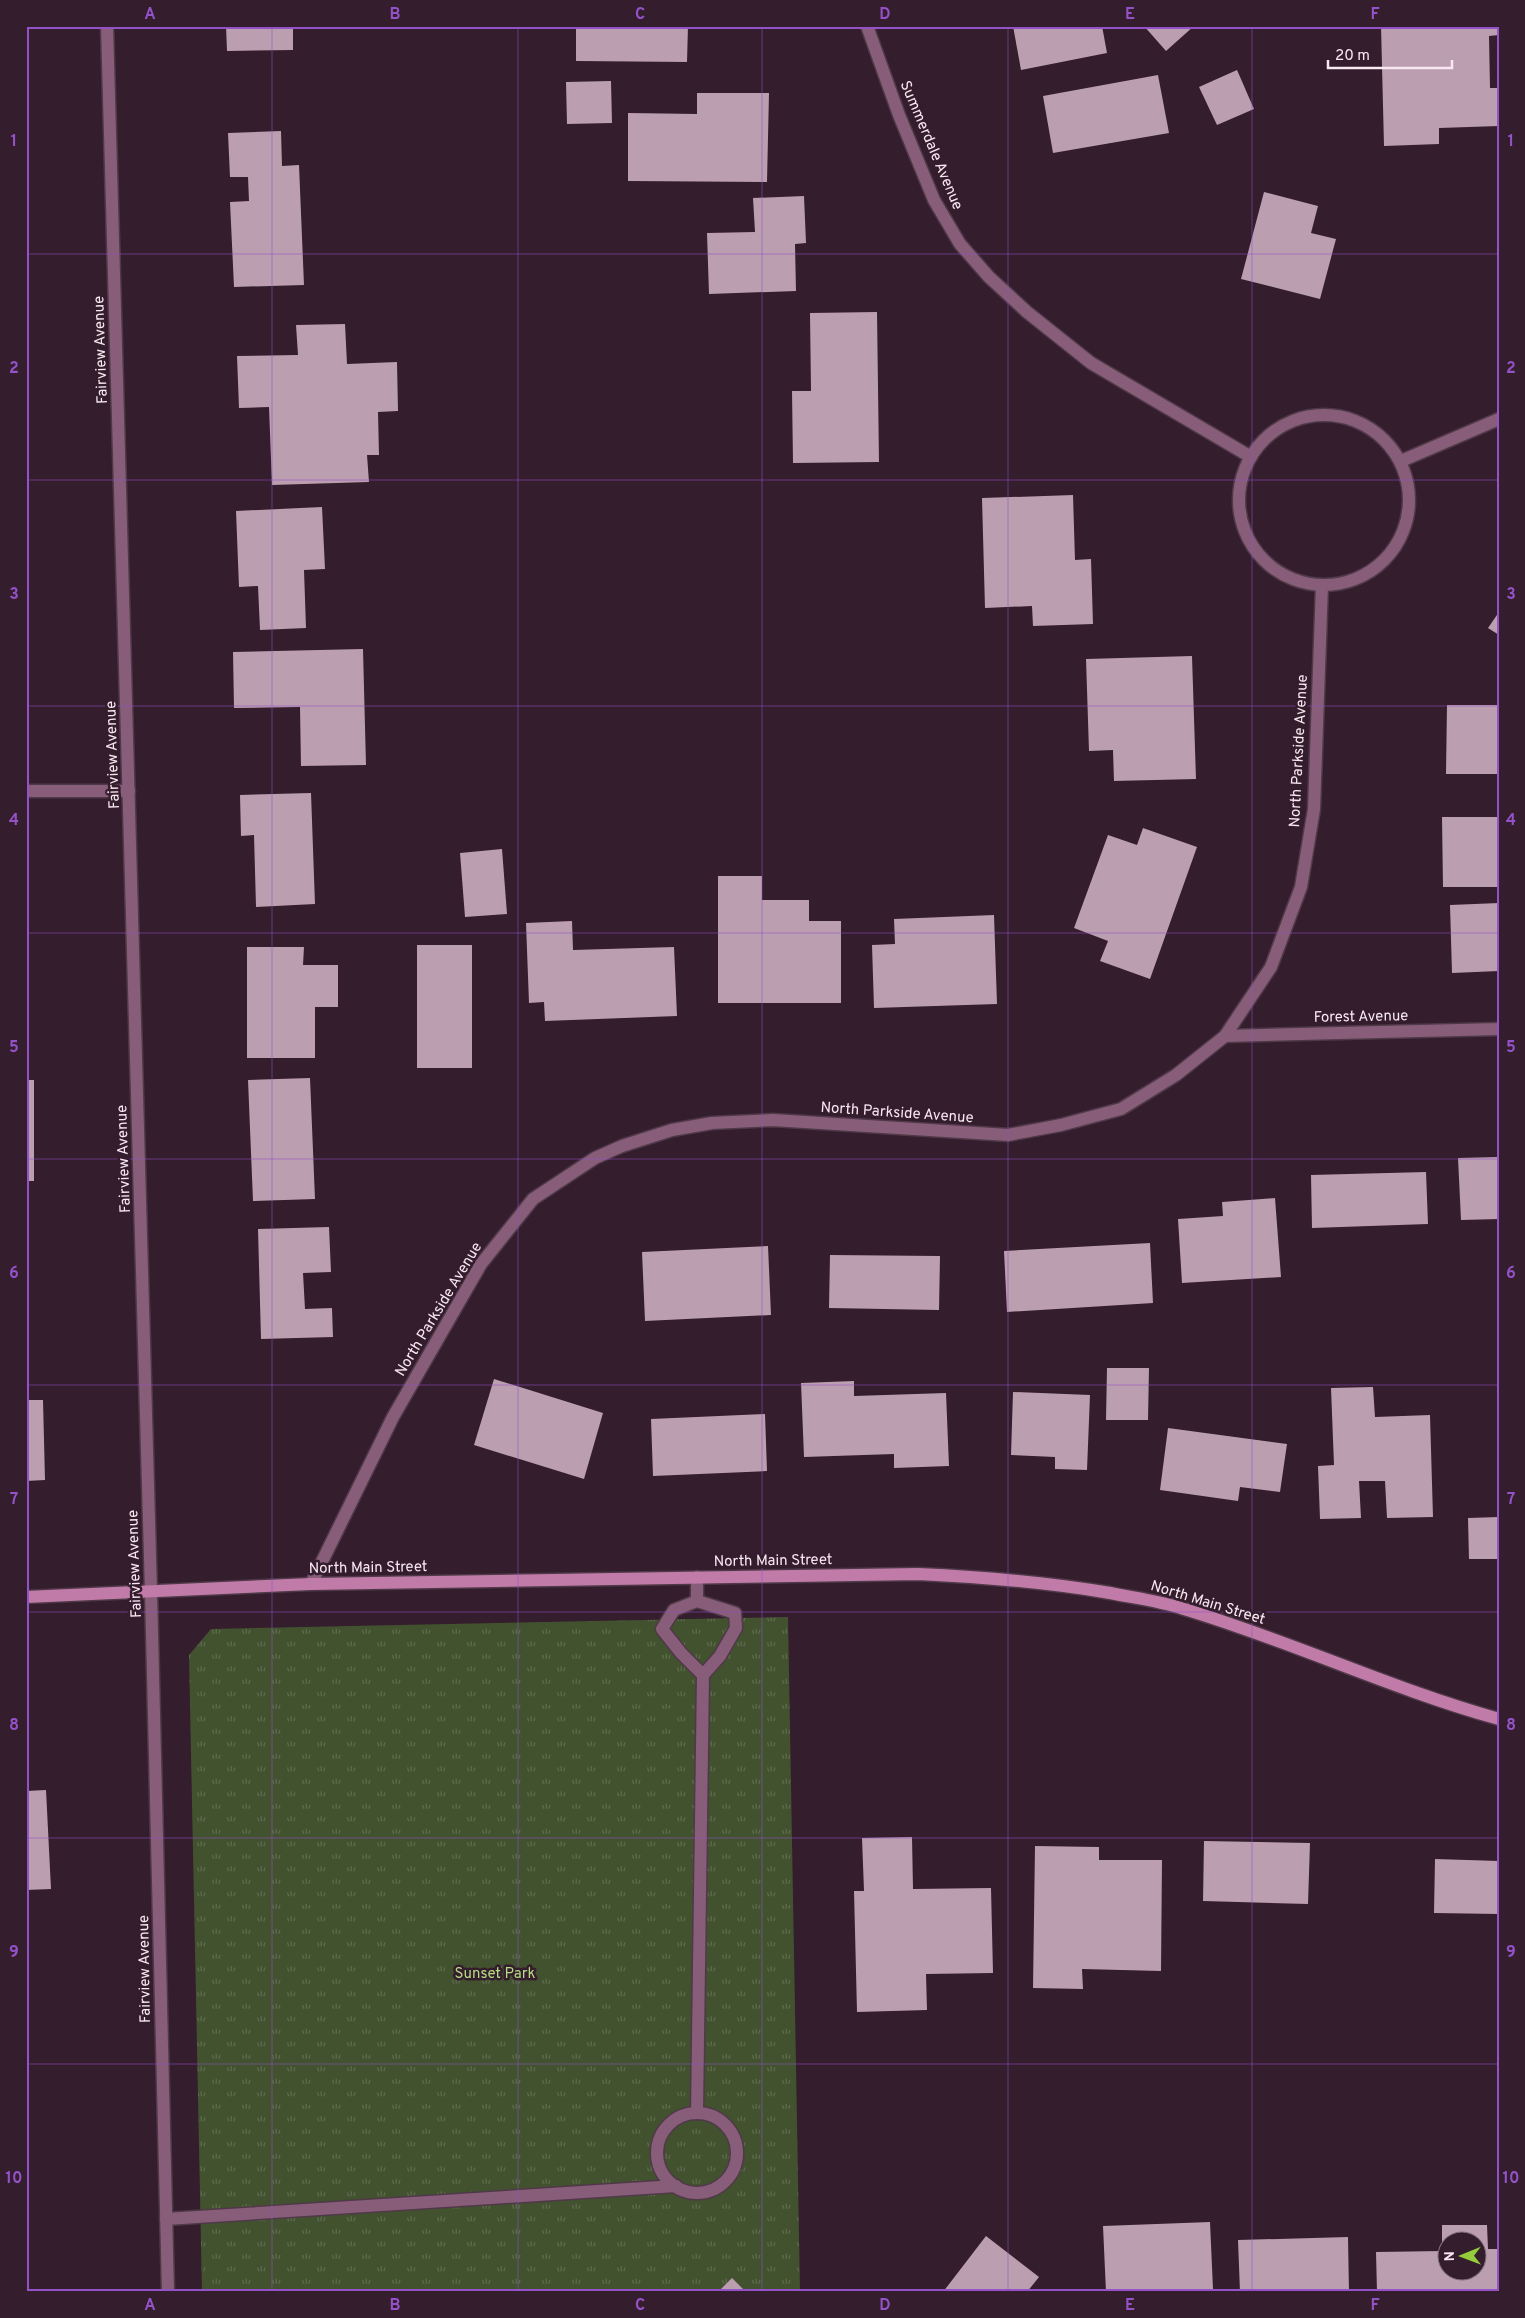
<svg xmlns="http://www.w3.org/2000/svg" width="1525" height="2318" viewBox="0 0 1525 2318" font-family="Overpass,sans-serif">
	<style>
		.grass { fill: url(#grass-tufts) }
		.building { fill: #bc9eb1; fill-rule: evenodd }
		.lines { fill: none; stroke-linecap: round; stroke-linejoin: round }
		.lane-casing { stroke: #4f3948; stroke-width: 15 }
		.street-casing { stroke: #4f3948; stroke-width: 15 }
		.secondary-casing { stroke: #4f3948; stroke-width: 15 }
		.lane { stroke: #885d79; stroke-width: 12 }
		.street { stroke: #885d79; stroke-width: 12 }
		.secondary { stroke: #c07ba8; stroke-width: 12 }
		.grid { fill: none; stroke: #9452c9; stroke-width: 1; stroke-opacity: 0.55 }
		.labels { text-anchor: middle; stroke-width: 5; stroke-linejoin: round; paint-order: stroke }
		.street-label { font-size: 15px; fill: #f8e8f2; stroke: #341d2c }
		.park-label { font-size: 15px; fill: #b4db82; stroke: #341d2c }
		.neatline { fill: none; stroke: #9452c9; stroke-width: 2 }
		.grid-label { font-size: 16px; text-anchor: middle; font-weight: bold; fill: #9452c9 }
	</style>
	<defs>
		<pattern id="grass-tufts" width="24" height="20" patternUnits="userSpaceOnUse" patternTransform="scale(1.25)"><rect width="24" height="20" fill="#42522f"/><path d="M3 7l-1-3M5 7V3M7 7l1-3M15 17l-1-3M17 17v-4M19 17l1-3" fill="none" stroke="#5e6b4e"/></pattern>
	</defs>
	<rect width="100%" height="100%" fill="#341d2c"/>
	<!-- grass -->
	<polygon class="grass" points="788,1617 800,2292 202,2292 189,1655 211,1629"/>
	<!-- building -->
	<g class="building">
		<polygon points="226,26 293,26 293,50 227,51"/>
		<polygon points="576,26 688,26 687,62 576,61"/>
		<polygon points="1013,26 1102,26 1107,53 1021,70"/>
		<polygon points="1144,26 1194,26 1166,51"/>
		<polygon points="1381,26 1499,26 1499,35 1489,36 1490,88 1499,88 1499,126 1439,128 1439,144 1384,146"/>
		<polygon points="1237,70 1254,109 1217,125 1199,87"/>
		<polygon points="1158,75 1169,133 1053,153 1043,96"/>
		<polygon points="611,81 612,123 567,124 566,82"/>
		<polygon points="697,93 769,93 767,182 628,181 628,113 697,114"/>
		<polygon points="281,131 282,166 299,165 304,285 234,287 230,202 249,201 248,177 230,177 228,133"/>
		<polygon points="1264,192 1318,206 1311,233 1336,239 1320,299 1241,279"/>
		<polygon points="804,196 806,243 795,244 796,291 709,294 707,233 755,232 753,198"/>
		<polygon points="877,312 879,462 793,463 792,391 811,391 810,313"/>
		<polygon points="345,324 347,364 397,362 398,411 378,412 379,455 367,455 369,482 272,485 269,407 239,408 237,356 298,355 296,325"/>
		<polygon points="1073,495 1075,560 1091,559 1093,624 1033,626 1032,606 985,608 982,498"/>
		<polygon points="322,507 325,569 304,570 306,628 260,630 258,586 239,587 236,511"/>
		<polygon points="1499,612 1499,635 1488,628"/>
		<polygon points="363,649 366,765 301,766 300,707 234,708 233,652"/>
		<polygon points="1192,656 1196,779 1114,781 1113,750 1089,751 1086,659"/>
		<polygon points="1447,705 1499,705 1499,774 1446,774"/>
		<polygon points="311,793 315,904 256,907 254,835 241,836 240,795"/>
		<polygon points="1442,817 1498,817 1499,887 1443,887"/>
		<polygon points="1143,828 1197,847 1150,979 1100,961 1108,941 1074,928 1108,835 1137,845"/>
		<polygon points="502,849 507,914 465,917 460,853"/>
		<polygon points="718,876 762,876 762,900 809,900 809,921 841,921 841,1003 718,1003"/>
		<polygon points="1499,903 1499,971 1452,973 1450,905"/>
		<polygon points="994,915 997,1004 874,1008 872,945 895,944 894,919"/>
		<polygon points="572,921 573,950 674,947 677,1016 545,1021 544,1002 529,1003 526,923"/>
		<rect x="417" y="945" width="55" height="123"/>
		<polygon points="247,947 304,947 303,965 338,965 338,1007 315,1007 315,1058 247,1058"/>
		<polygon points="310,1078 315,1199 253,1201 248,1080"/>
		<rect x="26" y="1080" width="8" height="101"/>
		<polygon points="1499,1157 1499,1219 1461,1220 1458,1158"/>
		<polygon points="1426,1172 1428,1224 1312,1228 1311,1175"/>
		<polygon points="1275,1198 1281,1277 1182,1283 1178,1219 1223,1216 1222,1202"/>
		<polygon points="329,1227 331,1272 303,1273 305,1309 332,1308 333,1337 261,1339 258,1229"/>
		<polygon points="1150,1243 1153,1303 1007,1312 1004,1251"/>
		<polygon points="768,1246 771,1315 645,1321 642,1252"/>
		<polygon points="830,1255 940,1256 939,1310 829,1308"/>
		<polygon points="1107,1368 1149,1368 1148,1420 1106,1420"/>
		<polygon points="494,1379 603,1413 584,1479 474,1445"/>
		<polygon points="854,1381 854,1396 946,1393 949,1466 894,1468 894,1454 804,1457 801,1383"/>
		<polygon points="1373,1387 1375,1417 1430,1415 1433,1517 1387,1518 1385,1481 1359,1481 1361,1518 1320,1519 1318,1466 1334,1465 1331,1388"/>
		<polygon points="1013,1392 1090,1395 1087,1470 1055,1469 1055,1457 1011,1455"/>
		<polygon points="26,1400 43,1400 45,1480 26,1481"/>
		<polygon points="765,1414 767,1471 653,1476 651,1419"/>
		<polygon points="1168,1428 1287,1444 1280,1492 1240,1487 1238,1501 1160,1490"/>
		<polygon points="1499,1517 1499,1559 1469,1559 1468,1518"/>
		<polygon points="46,1790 51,1889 26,1890 26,1791"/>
		<polygon points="912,1837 913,1889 991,1888 993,1973 926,1974 927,2010 857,2012 854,1891 864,1891 862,1838"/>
		<polygon points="1204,1841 1310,1843 1308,1904 1203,1901"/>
		<polygon points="1035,1846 1099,1847 1099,1860 1162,1860 1161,1971 1082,1969 1083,1989 1033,1988"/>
		<polygon points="1435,1859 1499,1861 1499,1914 1434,1913"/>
		<polygon points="1210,2222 1213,2289 1106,2292 1103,2226"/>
		<path d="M1442,2225H1487L1488,2249H1499V2292H1377L1376,2252L1442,2251ZM1448,2240H1478V2270H1448Z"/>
		<polygon points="986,2236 1039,2277 1027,2292 943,2292"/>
		<polygon points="1348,2237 1349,2292 1240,2292 1238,2240"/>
		<polygon points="732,2278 746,2292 718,2292"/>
	</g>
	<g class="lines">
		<!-- lane casing -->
		<g class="lane-casing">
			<g id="lane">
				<polyline points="697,1577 697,1601"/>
				<polyline points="697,2113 703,1675 681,1653 662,1629 674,1610 697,1601 735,1613 736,1628 720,1656 703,1675"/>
				<circle cx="697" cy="2153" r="40"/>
				<polyline points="166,2219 676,2186"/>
			</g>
		</g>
		<!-- street casing -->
		<g class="street-casing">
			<g id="street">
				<polyline points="107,26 151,1592 168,2292"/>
				<polyline points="867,26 899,115 934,200 960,244 989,277 1027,312 1091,363 1251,457"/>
				<circle cx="1324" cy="500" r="85"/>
				<polyline points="1401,461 1499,419"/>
				<polyline points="26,791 129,791"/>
				<polyline points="1225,1036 1499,1029"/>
				<polyline points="311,1584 393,1417 481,1264 533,1199 595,1158 622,1146 672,1130 712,1123 773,1120 1008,1135 1061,1125 1121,1109 1176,1075 1225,1036 1271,967 1301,887 1314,809 1322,585"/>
			</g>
		</g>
		<!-- secondary casing -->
		<g class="secondary-casing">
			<path id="secondary" d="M26,1597L311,1584L918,1574C982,1577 1046,1582 1110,1593C1135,1598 1160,1601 1184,1609C1291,1641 1391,1689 1499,1719"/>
		</g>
		<!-- lane -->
		<use href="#lane" class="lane"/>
		<!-- street -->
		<use href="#street" class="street"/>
		<!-- secondary -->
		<use href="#secondary" class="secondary"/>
	</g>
	<!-- grid -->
	<path class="grid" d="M272,26V2292M518,26V2292M762,26V2292M1008,26V2292M1252,26V2292M26,254H1499M26,480H1499M26,706H1499M26,933H1499M26,1159H1499M26,1385H1499M26,1612H1499M26,1838H1499M26,2064H1499"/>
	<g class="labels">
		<!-- street labels -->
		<g class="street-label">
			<text transform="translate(932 145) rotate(67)" y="5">Summerdale Avenue</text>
			<text transform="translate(100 350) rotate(-92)" y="5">Fairview Avenue</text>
			<text transform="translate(1298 751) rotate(-87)" y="5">North Parkside Avenue</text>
			<text transform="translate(112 755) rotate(-92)" y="5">Fairview Avenue</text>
			<text transform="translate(1361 1016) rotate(-1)" y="5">Forest Avenue</text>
			<text transform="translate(897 1112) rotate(4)" y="5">North Parkside Avenue</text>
			<text transform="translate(123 1159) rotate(-92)" y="5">Fairview Avenue</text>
			<text transform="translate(438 1309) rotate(-59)" y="5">North Parkside Avenue</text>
			<text transform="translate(773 1560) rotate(-1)" y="5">North Main Street</text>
			<text transform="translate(134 1564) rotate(-92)" y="5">Fairview Avenue</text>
			<text transform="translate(368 1567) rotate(-1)" y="5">North Main Street</text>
			<text transform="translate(1208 1602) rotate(17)" y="5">North Main Street</text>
			<text transform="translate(144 1969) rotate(-91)" y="5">Fairview Avenue</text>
		</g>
		<!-- park labels -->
		<g class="park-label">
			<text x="495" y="1978">Sunset Park</text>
		</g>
	</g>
	<!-- border -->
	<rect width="1525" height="2318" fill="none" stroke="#341d2c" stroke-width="55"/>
	<!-- north arrow -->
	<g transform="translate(1462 2256) rotate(269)"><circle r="24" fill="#341d2c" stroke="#826e7b"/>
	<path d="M0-4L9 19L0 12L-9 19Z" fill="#95cc3b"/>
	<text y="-8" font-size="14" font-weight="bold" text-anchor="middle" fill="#f8e8f2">N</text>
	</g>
	<!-- scale -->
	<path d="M1328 60v8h124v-8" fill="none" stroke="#f8e8f2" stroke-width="2.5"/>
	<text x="1335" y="60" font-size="15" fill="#f8e8f2" stroke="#341d2c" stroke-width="4" paint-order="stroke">20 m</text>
	<rect x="28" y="28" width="1470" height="2262" class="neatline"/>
	<g class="grid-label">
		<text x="150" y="19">A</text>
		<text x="395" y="19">B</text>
		<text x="640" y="19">C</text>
		<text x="885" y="19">D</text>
		<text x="1130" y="19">E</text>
		<text x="1375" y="19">F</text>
		<text x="14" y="146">1</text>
		<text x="1511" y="146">1</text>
		<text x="14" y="373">2</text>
		<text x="1511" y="373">2</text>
		<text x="14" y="599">3</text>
		<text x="1511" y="599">3</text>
		<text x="14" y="825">4</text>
		<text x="1511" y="825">4</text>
		<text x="14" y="1052">5</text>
		<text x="1511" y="1052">5</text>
		<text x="14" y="1278">6</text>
		<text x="1511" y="1278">6</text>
		<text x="14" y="1504">7</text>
		<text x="1511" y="1504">7</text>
		<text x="14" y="1730">8</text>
		<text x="1511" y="1730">8</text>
		<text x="14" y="1957">9</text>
		<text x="1511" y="1957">9</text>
		<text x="14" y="2183">10</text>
		<text x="1511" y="2183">10</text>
		<text x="150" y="2310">A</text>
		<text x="395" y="2310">B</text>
		<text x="640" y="2310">C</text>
		<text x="885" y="2310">D</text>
		<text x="1130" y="2310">E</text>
		<text x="1375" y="2310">F</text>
	</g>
</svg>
